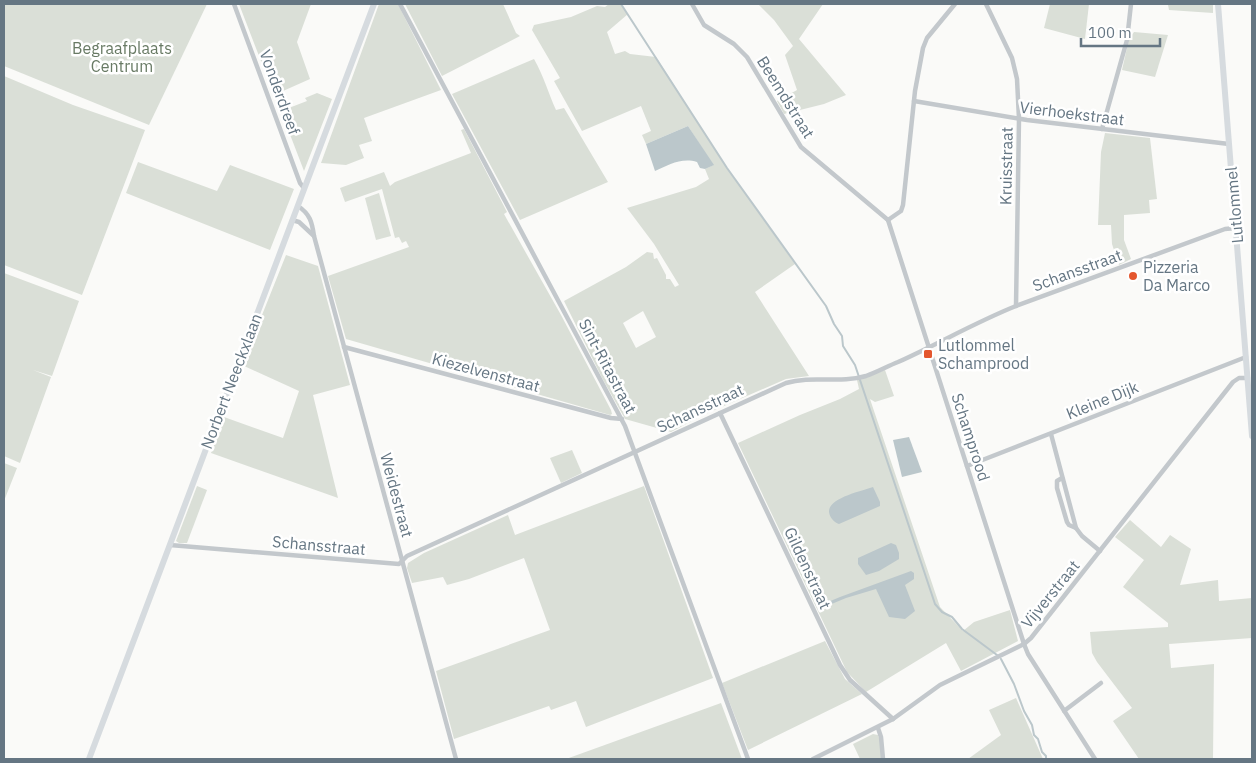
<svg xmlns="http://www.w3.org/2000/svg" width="1256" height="763" viewBox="0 0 1256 763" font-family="'IBM Plex Sans',sans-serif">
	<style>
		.green { fill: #dadfd7; fill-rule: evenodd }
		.water { fill: #bbc7cb }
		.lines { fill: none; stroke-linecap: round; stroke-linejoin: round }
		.stream { stroke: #bbc7cb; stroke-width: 2 }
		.street { stroke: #c3c8cc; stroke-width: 4.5 }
		.secondary { stroke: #d6dbdf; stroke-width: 6 }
		.poi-dot { fill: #e4572e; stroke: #fff; stroke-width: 2 }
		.labels { text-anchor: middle; stroke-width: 5; stroke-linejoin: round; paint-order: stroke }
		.park-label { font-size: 16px; fill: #687a64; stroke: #fff }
		.street-label { font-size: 16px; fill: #657683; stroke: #fff }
		.poi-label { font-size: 16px; fill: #657683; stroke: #fff; text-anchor: start }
	</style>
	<rect width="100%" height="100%" fill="#fafaf8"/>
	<!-- green -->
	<g class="green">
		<polygon points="4,4 207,4 149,125 4,66"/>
		<polygon points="239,4 311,4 297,42 310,79 274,95"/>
		<polygon points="379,4 398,4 441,90 364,118 372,141 359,145 364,158 346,165 321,163"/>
		<polygon points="405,4 503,4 516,33 520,36 442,76"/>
		<path d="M609,4H621L628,14L607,32L615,54L625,51L630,54L656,57L727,168L795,264L755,292L809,376L786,379L701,416L671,432L625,419L602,378L564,301L626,267L647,252L653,253L654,259L657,258L666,275V279H670L675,287L679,285L654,244L627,208L696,187L709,179L705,169L713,165L688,126L646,144L642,135L651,131L641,106L582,131L554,81L560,78L532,30L534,25L571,17L597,6L605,7ZM643,311L656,337L636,348L623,323Z"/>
		<polygon points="758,4 823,4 799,39 846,95 824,104 784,114 777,101 797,90 785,55 793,46 774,20"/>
		<polygon points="1050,4 1089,4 1085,39 1044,28"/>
		<polygon points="1154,4 1213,4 1213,13 1169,10 1168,5"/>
		<polygon points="1134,32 1168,35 1155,77 1122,70 1129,39"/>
		<path d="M534,59C544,77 548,92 556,110L564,108L608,182L520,220L452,94Z"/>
		<polygon points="4,76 73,105 145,130 82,295 4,265"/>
		<polygon points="317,93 332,99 304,171 281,111 307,101 305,98"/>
		<polygon points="464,129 507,212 504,214 561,315 611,410 612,414 610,415 346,339 328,276 409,247 406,241 402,243 399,237 395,238 382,189 345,202 340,188 384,172 390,186 395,182 471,153 461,130"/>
		<polygon points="1105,133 1150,138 1157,199 1149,200 1150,213 1124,215 1124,240 1131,259 1119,265 1112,244 1111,225 1098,225 1101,152"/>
		<polygon points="138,162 217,191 230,165 294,189 270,250 126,193"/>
		<polygon points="379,193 391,236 376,240 365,198"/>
		<polygon points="286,255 318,266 350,385 313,395 338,498 211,453 224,417 283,438 299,391 242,365"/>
		<polygon points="4,273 79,301 52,376 33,370 51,377 20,463 4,456"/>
		<polygon points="885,370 894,396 875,402 870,399 940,607 963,631 974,622 1010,610 1018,641 961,671 946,643 866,692 847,672 738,443 800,415 840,399 859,389 857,380"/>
		<polygon points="572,450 582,473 561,483 550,458"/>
		<polygon points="4,463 17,468 4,501"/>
		<polygon points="197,486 207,490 187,543 179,543 176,541"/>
		<polygon points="644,486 713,678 586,727 576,701 551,710 549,706 454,739 436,671 550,630 524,558 469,579 447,585 443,577 412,583 407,568 408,563 424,553 508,515 515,535"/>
		<polygon points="1130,520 1161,547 1170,535 1191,549 1180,585 1218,580 1219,601 1252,598 1252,638 1169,644 1171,668 1214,664 1213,759 1139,759 1113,721 1132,708 1097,662 1092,653 1090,632 1168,627 1168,623 1123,587 1144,560 1115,537"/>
		<polygon points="825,641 845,679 862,694 748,750 722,683"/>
		<polygon points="1016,698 1043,759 968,759 1001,735 989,710"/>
		<polygon points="721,703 742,759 566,759"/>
		<polygon points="873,734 878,735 881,743 881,759 860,759 853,744"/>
	</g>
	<!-- water -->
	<g class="water">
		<path d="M688,126L714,165L705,169L700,168L697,162C682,157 668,165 655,171L646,144Z"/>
		<polygon points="909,437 922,472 902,477 893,440"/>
		<path d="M873,487L880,502V506L839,524C834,522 830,518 829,512C828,498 862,491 873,487Z"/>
		<polygon points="891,543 896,545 899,553 899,559 879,571 866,575 858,564 858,558"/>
		<polygon points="911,571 914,573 914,579 905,585 915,611 905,619 889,617 876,589 846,598 822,608 821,607 821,605 840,597"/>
	</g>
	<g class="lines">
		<!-- stream -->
		<g class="stream">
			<polyline points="621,4 727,168 826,306 834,324 842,336 843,346 855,365 935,604 942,612 952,617 962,629 997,655"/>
			<polyline points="1001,659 1014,684 1024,711 1032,725 1034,735 1038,739 1042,752 1046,756 1046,759"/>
		</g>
		<!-- street -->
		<g class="street">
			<polyline points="234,4 300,183 304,188"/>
			<polyline points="400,4 625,426 748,759"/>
			<polyline points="692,4 704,25 734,44 747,57 801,147 888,220"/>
			<polyline points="986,4 1012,58 1017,79 1019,119 1016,306"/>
			<polyline points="914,101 1027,120 1229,144"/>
			<polyline points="1102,129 1127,40 1131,4"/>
			<path d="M298,206C310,214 312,222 314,236L456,759"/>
			<polyline points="292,220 299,222 314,236"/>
			<polyline points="888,220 1024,644 1028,654 1095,759"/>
			<polyline points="888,220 901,211 903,205 915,91 923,48 927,38 955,4"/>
			<polyline points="344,347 611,418 622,419"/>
			<polyline points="720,413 840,665 850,680 893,719"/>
			<polyline points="1051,434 1076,528 1082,536 1100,551"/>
			<polyline points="967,466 1246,357"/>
			<polyline points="1062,478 1057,481 1057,488 1067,522 1069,525 1076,528"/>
			<path d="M170,545L399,564L407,556L786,383C812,375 840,384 866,376C877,372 888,366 898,362C938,344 976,322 1016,306L1225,229L1236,228"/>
			<polyline points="1064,711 1101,683"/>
			<polyline points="878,728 881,737 883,759"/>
			<polyline points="813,759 893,719 940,685 1024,644 1031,638 1233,382 1239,378 1248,378"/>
		</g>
		<!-- secondary -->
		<g class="secondary">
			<polyline points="1218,4 1252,436"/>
			<polyline points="89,759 374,4"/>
		</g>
	</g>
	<!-- markers -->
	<g class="poi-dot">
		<circle cx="1133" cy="276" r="5"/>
		<rect x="923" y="349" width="10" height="10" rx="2.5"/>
	</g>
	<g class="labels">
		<!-- park labels -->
		<g class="park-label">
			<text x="122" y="54">Begraafplaats<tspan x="122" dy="18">Centrum</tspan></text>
		</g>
		<!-- street labels -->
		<g class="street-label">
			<text transform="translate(280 92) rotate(70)" y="6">Vonderdreef</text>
			<text transform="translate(786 97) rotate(58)" y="6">Beemdstraat</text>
			<text transform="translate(1072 113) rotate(7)" y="6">Vierhoekstraat</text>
			<text transform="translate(1006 166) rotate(-89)" y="6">Kruisstraat</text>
			<text transform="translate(1234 205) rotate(-95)" y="6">Lutlommel</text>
			<text transform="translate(1077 270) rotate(-20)" y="6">Schansstraat</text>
			<text transform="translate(608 366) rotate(62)" y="6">Sint-Ritastraat</text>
			<text transform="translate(486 372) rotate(15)" y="6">Kiezelvenstraat</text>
			<text transform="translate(231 381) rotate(-69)" y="6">Norbert Neeckxlaan</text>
			<text transform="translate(1102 400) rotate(-22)" y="6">Kleine Dijk</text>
			<text transform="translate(700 408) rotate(-25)" y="6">Schansstraat</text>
			<text transform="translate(971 437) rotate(72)" y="6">Schamprood</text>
			<text transform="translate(397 495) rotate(75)" y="6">Weidestraat</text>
			<text transform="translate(319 545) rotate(5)" y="6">Schansstraat</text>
			<text transform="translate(808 568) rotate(65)" y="6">Gildenstraat</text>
			<text transform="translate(1050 594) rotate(-51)" y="6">Vijverstraat</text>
		</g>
		<!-- poi labels -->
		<g class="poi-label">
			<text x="1143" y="273">Pizzeria<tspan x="1143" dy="18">Da Marco</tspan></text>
			<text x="938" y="351">Lutlommel<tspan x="938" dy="18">Schamprood</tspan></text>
		</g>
	</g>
	<!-- border -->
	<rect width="1256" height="763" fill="none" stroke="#657683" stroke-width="10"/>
	<!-- scale -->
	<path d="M1081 38v8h79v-8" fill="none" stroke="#657683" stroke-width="2.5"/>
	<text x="1088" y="38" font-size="15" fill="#657683" stroke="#ffffff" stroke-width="4" paint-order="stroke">100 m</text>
</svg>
